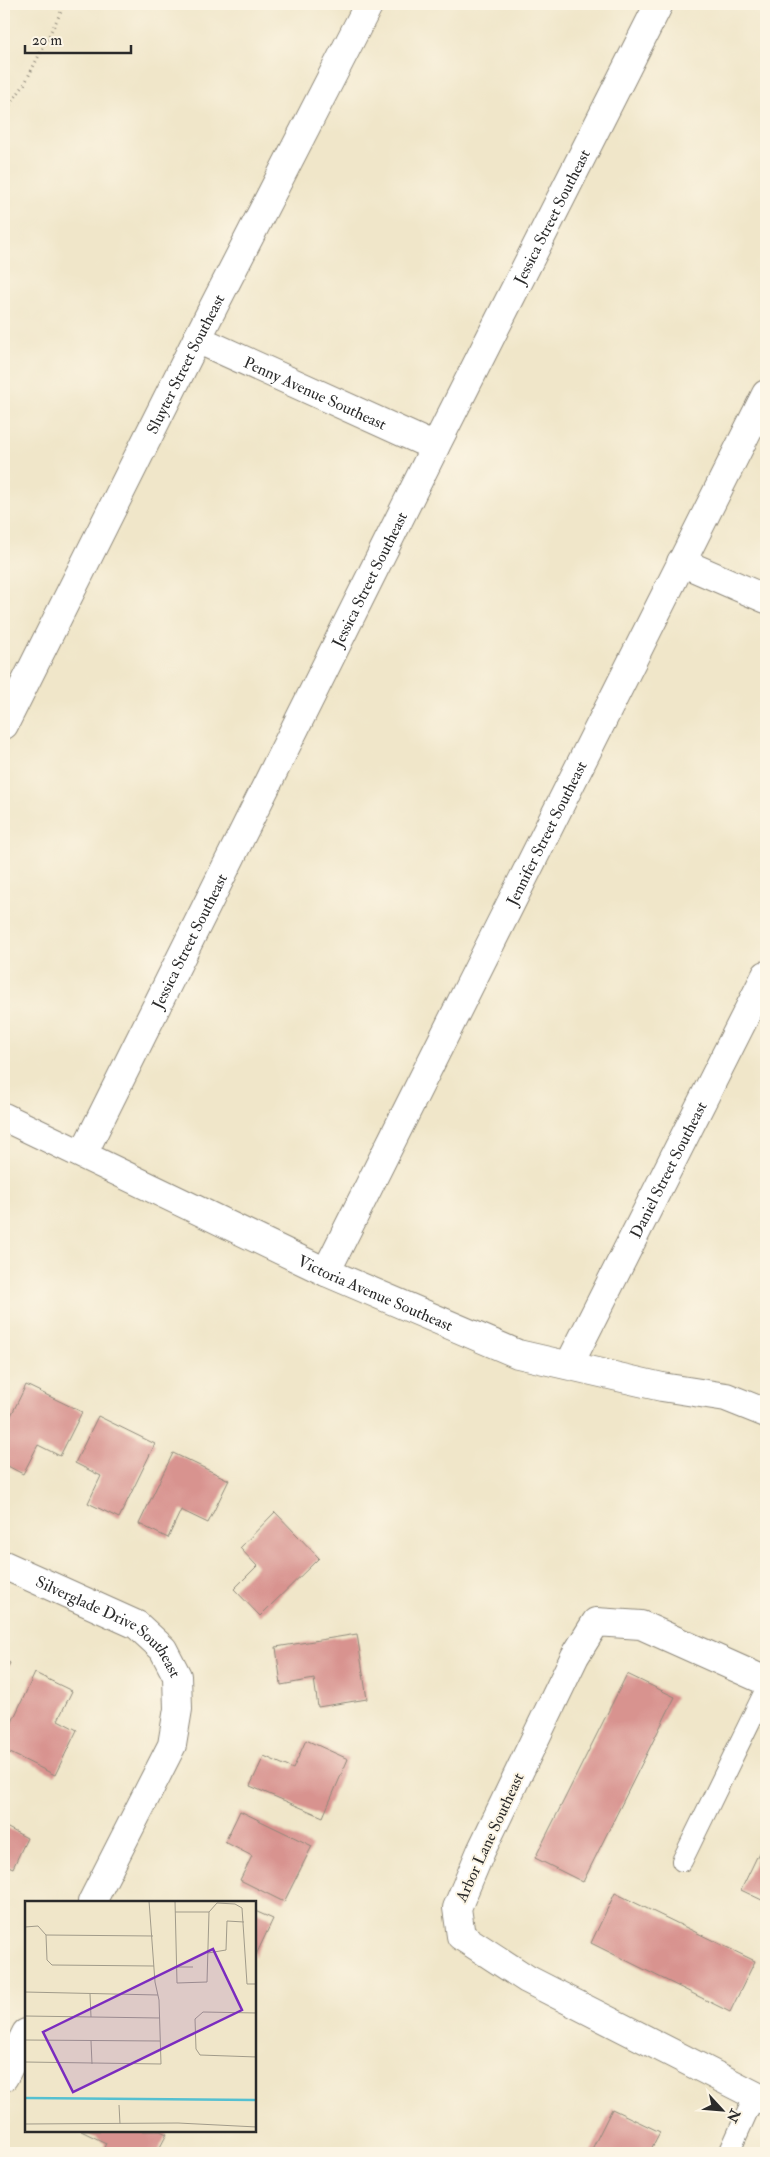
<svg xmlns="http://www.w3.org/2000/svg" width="770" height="2157" viewBox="0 0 770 2157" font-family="'IM FELL Double Pica',serif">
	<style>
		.building { fill: #d8938f }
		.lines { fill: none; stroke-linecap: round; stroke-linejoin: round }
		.service-casing { stroke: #8e887a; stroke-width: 22 }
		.minor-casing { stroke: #8e887a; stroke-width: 30 }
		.path { stroke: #8e887a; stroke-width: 3; stroke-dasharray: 1 4; stroke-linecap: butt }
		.service { stroke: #fff; stroke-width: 20 }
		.minor { stroke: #fff; stroke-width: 28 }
		.labels { text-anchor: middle; stroke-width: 4; stroke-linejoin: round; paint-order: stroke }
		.street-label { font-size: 16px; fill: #2b2b2b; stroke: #fcf5e5 }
		.inset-river { fill: none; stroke: #55c0d1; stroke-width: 2.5 }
		.inset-road { fill: none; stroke: #a19b8a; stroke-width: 1 }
		.view { fill: #7b2cbf; fill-opacity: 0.15; stroke: #7b2cbf; stroke-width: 2.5 }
		.inset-edge { fill: none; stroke: #2b2b2b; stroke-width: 2.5 }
	</style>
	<rect width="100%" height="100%" fill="#fcf5e5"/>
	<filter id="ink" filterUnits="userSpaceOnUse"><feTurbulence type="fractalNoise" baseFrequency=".02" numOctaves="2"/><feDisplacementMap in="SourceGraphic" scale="10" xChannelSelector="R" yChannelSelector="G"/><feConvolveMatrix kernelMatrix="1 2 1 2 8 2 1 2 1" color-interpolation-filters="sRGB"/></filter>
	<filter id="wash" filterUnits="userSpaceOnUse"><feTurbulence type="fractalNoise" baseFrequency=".0096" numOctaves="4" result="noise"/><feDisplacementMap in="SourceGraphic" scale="20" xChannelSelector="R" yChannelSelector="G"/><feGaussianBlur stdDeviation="1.12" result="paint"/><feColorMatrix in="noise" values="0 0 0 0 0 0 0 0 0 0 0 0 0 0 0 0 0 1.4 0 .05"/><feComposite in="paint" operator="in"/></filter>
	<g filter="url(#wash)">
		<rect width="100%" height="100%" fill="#f0e6c9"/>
		<g id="blocks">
			<!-- building -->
			<g class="building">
				<polygon points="26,1385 82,1412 60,1456 38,1445 23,1474 4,1464 4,1430"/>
				<polygon points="98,1416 155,1444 119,1518 88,1503 101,1476 75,1463"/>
				<polygon points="173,1453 229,1480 208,1523 181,1510 168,1538 139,1524"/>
				<polygon points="275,1512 319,1558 260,1616 234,1589 257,1566 240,1548"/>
				<polygon points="357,1634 367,1699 318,1707 314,1679 281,1685 276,1647"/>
				<polygon points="4,1659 10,1663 4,1675"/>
				<polygon points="35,1673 72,1691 58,1720 77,1730 55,1775 4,1750 4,1739"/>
				<polygon points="627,1674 675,1697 583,1882 535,1858"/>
				<polygon points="306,1740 348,1759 323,1817 250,1786 264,1756 293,1769"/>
				<polygon points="240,1811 312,1846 284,1902 240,1880 252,1856 225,1842"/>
				<polygon points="4,1826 27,1838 13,1868 4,1864"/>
				<polygon points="766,1838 766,1902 741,1890"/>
				<polygon points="615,1893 755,1961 730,2012 591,1943"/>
				<polygon points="255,1911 273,1919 255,1957"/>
				<polygon points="612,2109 660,2132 649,2153 590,2153"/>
				<polygon points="81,2131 160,2131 167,2134 157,2153 102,2153 106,2143"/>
			</g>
		</g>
	</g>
	<g filter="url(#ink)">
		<use href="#blocks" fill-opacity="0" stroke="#8e887a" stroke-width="1"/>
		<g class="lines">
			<!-- service casing -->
			<g class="service-casing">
				<g id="service">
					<polyline points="682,1861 766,1689"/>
					<polyline points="729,2153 755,2095"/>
				</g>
			</g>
			<!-- minor casing -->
			<g class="minor-casing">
				<g id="minor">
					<path id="s1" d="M197,339L435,447"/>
					<polyline points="681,562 766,599"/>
					<path id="s2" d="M4,725L197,339L369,4"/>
					<path id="s3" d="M4,1117L326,1272L518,1354L662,1387L726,1397L766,1413"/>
					<path id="s4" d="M83,1154L435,447L659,4"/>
					<path id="s5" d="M326,1272L766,394"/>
					<path id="s6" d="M569,1365L766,975"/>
					<path id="s7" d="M4,1565L137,1625L163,1649L177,1676L178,1709L172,1745L92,1902"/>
					<polyline points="766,1681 641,1625 596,1622 575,1656 481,1851 457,1908 461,1936 527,1979 766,2101"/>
					<polyline points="4,2077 26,2033"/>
				</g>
			</g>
			<!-- path -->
			<polyline class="path" points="4,113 24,85 65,4"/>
			<!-- service -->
			<use href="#service" class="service"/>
			<!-- minor -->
			<use href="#minor" class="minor"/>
		</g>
	</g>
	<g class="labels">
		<!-- street labels -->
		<g class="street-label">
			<text dy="6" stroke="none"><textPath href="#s4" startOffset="1048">Jessica Street Southeast</textPath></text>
			<text dy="6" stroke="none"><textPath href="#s2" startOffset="404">Sluyter Street Southeast</textPath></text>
			<text dy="6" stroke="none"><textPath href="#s1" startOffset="130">Penny Avenue Southeast</textPath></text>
			<text dy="6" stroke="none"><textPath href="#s4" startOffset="642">Jessica Street Southeast</textPath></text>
			<text dy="6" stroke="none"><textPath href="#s5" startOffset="491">Jennifer Street Southeast</textPath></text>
			<text dy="6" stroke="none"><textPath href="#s4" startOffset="238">Jessica Street Southeast</textPath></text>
			<text dy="6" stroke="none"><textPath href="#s6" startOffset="219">Daniel Street Southeast</textPath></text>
			<text dy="6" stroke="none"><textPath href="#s3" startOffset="411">Victoria Avenue Southeast</textPath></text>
			<text dy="6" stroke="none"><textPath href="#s7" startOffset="124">Silverglade Drive Southeast</textPath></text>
			<text transform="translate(489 1837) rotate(-65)" y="6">Arbor Lane Southeast</text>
		</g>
	</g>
	<!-- overview -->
	<g transform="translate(25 1901)">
		<rect width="231" height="231" fill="#f0e6c9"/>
		<path class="inset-river" d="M0,197L232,199"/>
		<path class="inset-road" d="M150,0L152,82L182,81L184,11L192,2L210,3L217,7L222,83H232M150,11H184M0,26L13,25L21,34L128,35M21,34L22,59L27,64L129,65M183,52L201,49L202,20L219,21M150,66H168M0,91L133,94M65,93L66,116M232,112L178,111L170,118L171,148L175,154L232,156M0,115L135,117M0,139L135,140M66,140L67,163M0,161L136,163L134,99L130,81L124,0M94,204L95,223M0,223L153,222L232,226"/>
		<path class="view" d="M188,48L217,109L48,191L18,131Z"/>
		<rect width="231" height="231" class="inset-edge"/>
	</g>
	<!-- margin -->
	<rect width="770" height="2157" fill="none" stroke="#fcf5e5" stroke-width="20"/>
	<!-- north arrow -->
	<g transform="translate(722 2110) rotate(116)" stroke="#fcf5e5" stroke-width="4" paint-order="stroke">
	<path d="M0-4L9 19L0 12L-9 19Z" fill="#2b2b2b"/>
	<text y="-8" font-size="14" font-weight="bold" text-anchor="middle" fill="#2b2b2b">N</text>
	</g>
	<!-- scale -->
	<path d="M25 45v8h106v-8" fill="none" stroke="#2b2b2b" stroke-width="2.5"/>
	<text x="32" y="45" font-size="15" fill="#2b2b2b" stroke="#fcf5e5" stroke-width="4" paint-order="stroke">20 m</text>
</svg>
